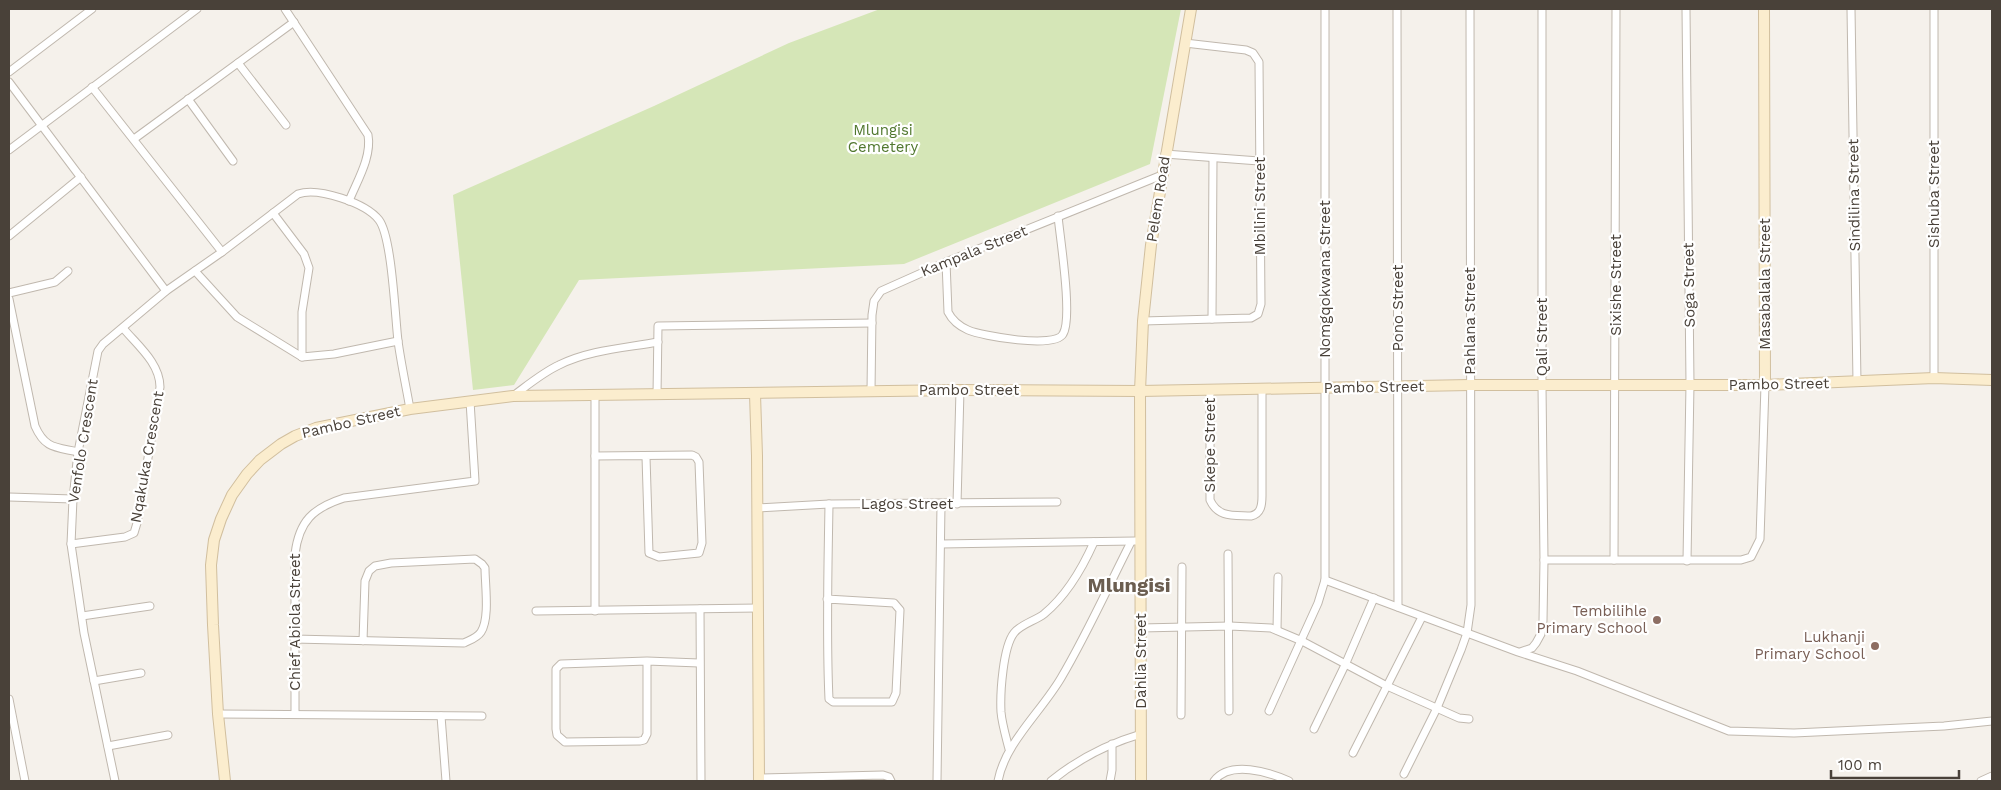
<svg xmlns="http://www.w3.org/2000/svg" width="2001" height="790" viewBox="0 0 2001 790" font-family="'Work Sans',sans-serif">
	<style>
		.green { fill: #d5e6b7 }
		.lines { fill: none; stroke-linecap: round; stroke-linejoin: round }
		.street-casing { stroke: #c0b8ae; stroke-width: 9 }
		.secondary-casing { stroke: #d1bf9e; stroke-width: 12 }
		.street { stroke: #fff; stroke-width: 7 }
		.secondary { stroke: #fbedce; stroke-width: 10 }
		.education-dot { fill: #8d6e63; stroke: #fff; stroke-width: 2 }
		.labels { text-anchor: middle; stroke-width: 4.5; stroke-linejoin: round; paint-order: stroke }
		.park-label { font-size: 15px; fill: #51782f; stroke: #fff }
		.street-label { font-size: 15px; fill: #494139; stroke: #fff }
		.education-label { font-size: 15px; fill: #785e54; stroke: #fff; text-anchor: end }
		.district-label { font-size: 20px; font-weight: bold; fill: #6b5e51; stroke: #fff }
	</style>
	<rect width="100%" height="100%" fill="#f5f1eb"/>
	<!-- green -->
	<polygon class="green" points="880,9 1181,9 1150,164 904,264 579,280 514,385 473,390 453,195 654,106 789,43"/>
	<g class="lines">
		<!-- street casing -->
		<g class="street-casing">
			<g id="street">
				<path d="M285,9L368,135C372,157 357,181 349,201"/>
				<polyline points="1397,9 1398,607"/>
				<polyline points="1686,9 1690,384 1687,561"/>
				<polyline points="1851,9 1857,382"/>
				<polyline points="238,63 286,125"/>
				<polyline points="9,72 92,9"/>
				<polyline points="9,82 166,291"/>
				<polyline points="92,87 222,252"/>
				<polyline points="188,99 233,161"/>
				<polyline points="134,139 294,22"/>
				<polyline points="9,150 197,9"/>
				<polyline points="1165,154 1259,161"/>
				<polyline points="273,213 304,254 309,268 302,312 302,357"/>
				<polyline points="9,236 81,177"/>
				<path d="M946,262L948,312C952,320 959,326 968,330C982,336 1055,349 1063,334C1073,318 1060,238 1058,216"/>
				<polyline points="195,271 237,317 302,357 334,354 398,341"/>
				<polyline points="9,293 55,282 68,271"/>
				<path d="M9,299L35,426C45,449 56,447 78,452"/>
				<polyline points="1212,319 1213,159"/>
				<polyline points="1143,321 1251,318 1258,314 1261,304 1259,62 1253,53 1246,50 1185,43"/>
				<polyline points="1934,378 1934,9"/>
				<path d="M1210,390V500C1218,518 1234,515 1251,516C1261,514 1262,505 1262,496V389"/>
				<polyline points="871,391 872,315 874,301 881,291 946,262 1162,175"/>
				<polyline points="595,395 595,611"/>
				<polyline points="657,395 658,326 872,323"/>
				<path d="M513,396C528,385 542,373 559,365C589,350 625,348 658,342"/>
				<polyline points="595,456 692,455 696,457 699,462 702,543 699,553 659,557 649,553 646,457"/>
				<polyline points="9,497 73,499"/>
				<polyline points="957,504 960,390"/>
				<polyline points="757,508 829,504 1057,502"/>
				<path d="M71,544L125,537L134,533L137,523L160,387C160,363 137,345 123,328"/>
				<polyline points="941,544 1135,541"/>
				<polyline points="1228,554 1229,711"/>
				<polyline points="1544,560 1741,560 1751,557 1760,539 1765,385"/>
				<polyline points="1614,560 1616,9"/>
				<polyline points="1325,580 1518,652 1577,671 1729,731 1794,733 1944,726 1992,721"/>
				<path d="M827,599L894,603L900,610L896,693L892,702H833L829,699C826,634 828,569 829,504"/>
				<polyline points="700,609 701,781"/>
				<polyline points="536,611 758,608"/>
				<polyline points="82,616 150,606"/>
				<polyline points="1141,628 1230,626 1271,628 1302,641 1387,686 1459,718 1469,719"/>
				<polyline points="1277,630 1278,577"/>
				<path d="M294,639L464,643C470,640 477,638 481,632C490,618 485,585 485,568L482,564L475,559L391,563L375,566L369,571L365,581L363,641"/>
				<polyline points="1520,652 1532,648 1536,643 1541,634 1543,621 1544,560 1542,386 1542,9"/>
				<polyline points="647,661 647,734 644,740 640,741 565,742 557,735 556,729 556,669 561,664 647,661 699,663"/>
				<polyline points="94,681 141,673"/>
				<polyline points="9,699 25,781"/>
				<polyline points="1269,711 1318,603 1325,580 1325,9"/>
				<polyline points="218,714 482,716"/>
				<path d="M295,714V554C299,521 313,508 344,498L475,481L470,401"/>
				<polyline points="1181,715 1182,567"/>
				<polyline points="441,716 446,781"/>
				<polyline points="1314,729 1345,665 1374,598"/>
				<polyline points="108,746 168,735"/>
				<path d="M1009,749C1006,737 1002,724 1001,712C1000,693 1003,647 1014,633C1021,624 1035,621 1044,614C1066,596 1082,569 1094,542"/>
				<polyline points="1353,753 1422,617"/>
				<polyline points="1404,774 1437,708 1461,650 1467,633 1471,605 1470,9"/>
				<polyline points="758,778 883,775 889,777 891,781"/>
				<path d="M115,781L84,633L71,544L73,499L78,452L98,351L103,344L166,291L222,252L298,194C318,187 366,203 379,220C392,237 395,316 398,341C401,363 406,386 410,409"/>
				<polyline points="937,781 941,504"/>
				<path d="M998,781C1005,743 1041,712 1061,678C1087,634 1108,587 1131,542"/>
				<path d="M1051,781C1078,759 1107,744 1141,734"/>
				<polyline points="1110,781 1112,770 1112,744"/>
				<path d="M1214,781C1230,760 1269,772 1289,781"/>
				<polyline points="1981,781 1992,776"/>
			</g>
		</g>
		<!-- secondary casing -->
		<g class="secondary-casing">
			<g id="secondary">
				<polyline points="1764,9 1765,385"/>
				<polyline points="755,394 757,456 759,781"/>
				<polyline points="225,781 218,714 213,625 211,565 214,540 221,519 232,495 247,474 260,460 281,444 295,436 316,428 410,409 513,396 960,390 1140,391 1470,385 1765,385 1934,378 1992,380"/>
				<polyline points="1141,781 1140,391 1143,321 1151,245 1191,9"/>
			</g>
		</g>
		<!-- street -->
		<use href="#street" class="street"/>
		<!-- secondary -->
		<use href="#secondary" class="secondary"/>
	</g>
	<!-- markers -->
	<g class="education-dot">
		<circle cx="1657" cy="620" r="5"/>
		<circle cx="1875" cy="646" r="5"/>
	</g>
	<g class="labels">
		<!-- park labels -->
		<g class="park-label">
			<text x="883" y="135">Mlungisi<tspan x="883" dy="17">Cemetery</tspan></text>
		</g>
		<!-- street labels -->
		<g class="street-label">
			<text transform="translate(1934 194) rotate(-90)" y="5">Sishuba Street</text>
			<text transform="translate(1854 195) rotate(-91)" y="5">Sindilina Street</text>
			<text transform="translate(1158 199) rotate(-81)" y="5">Pelem Road</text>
			<text transform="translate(1260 206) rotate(-90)" y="5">Mbilini Street</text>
			<text transform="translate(974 251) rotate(-22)" y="5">Kampala Street</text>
			<text transform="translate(1325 279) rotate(-90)" y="5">Nomgqokwana Street</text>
			<text transform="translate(1765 284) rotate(-90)" y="5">Masabalala Street</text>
			<text transform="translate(1616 285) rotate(-90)" y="5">Sixishe Street</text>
			<text transform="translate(1689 285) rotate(-91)" y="5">Soga Street</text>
			<text transform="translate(1398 308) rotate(-90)" y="5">Pono Street</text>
			<text transform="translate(1470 321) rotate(-90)" y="5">Pahlana Street</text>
			<text transform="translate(1542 337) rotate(-90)" y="5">Qali Street</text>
			<text transform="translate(1779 384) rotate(-1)" y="5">Pambo Street</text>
			<text transform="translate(1374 387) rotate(-1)" y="5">Pambo Street</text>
			<text x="969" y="395">Pambo Street</text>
			<text transform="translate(351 422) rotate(-13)" y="5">Pambo Street</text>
			<text transform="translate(83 441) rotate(-81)" y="5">Venfolo Crescent</text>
			<text transform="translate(1210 445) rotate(-90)" y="5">Skepe Street</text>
			<text transform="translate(147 457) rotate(-80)" y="5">Nqakuka Crescent</text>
			<text x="907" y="509">Lagos Street</text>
			<text transform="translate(295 622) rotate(-90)" y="5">Chief Abiola Street</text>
			<text transform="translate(1141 661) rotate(-90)" y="5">Dahlia Street</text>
		</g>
		<!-- education labels -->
		<g class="education-label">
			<text x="1647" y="616">Tembilihle<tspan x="1647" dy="17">Primary School</tspan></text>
			<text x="1865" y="642">Lukhanji<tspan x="1865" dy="17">Primary School</tspan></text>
		</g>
		<!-- district labels -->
		<g class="district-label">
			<text x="1129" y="592">Mlungisi</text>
		</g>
	</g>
	<!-- border -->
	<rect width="2001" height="790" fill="none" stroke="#494139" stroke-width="20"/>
	<!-- scale -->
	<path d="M1831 770v8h128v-8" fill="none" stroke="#494139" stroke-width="2.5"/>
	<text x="1838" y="770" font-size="15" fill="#494139" stroke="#ffffff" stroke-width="4" paint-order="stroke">100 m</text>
</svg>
